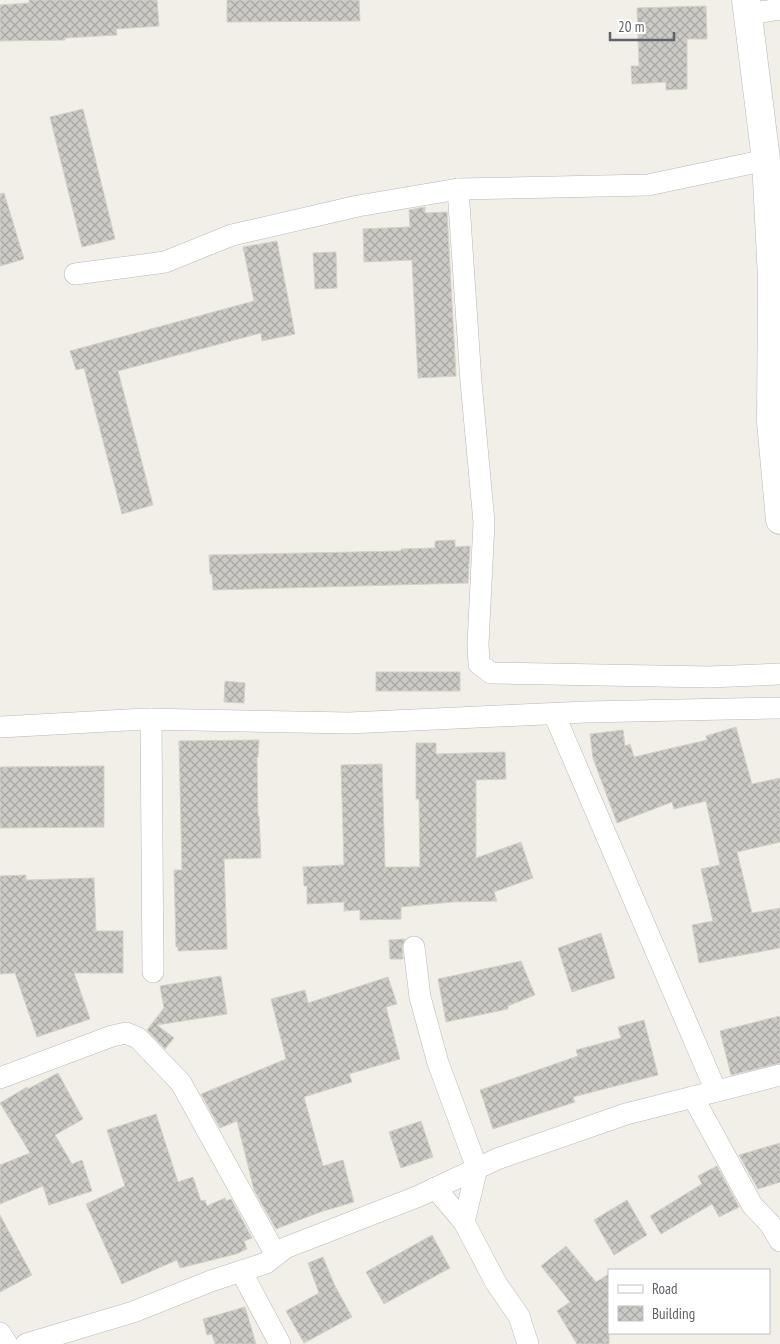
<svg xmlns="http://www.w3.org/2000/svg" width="780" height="1344" viewBox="0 0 780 1344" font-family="'PT Sans Narrow',sans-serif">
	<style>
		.building { fill: url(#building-cross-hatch); stroke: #d6d1c6 }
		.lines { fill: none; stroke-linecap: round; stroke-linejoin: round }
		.minor-casing { stroke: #b5b8bc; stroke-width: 22 }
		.tertiary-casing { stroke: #b5b8bc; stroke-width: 29 }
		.minor { stroke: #fff; stroke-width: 21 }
		.tertiary { stroke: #fff; stroke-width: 28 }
	</style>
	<defs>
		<pattern id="building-cross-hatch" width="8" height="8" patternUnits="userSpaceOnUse" patternTransform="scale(1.25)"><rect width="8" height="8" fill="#cccac5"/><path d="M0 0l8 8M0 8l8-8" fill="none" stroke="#a9a8a4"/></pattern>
	</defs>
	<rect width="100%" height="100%" fill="#f1efe8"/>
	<!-- building -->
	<g class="building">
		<polygon points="29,0 157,0 159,26 116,29 117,35 65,38 65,40 0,41 0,5 29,3"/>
		<polygon points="227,0 359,0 360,21 227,22"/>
		<polygon points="706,6 707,39 687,39 687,89 666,90 666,82 632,84 631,66 639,66 637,8"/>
		<polygon points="83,109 115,239 82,247 50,117"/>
		<polygon points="4,193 24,259 0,266 0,194"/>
		<polygon points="425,207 425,213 447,212 456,376 418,378 412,260 364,262 363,229 410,227 409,210"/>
		<polygon points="277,241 295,334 262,341 261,333 118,371 153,505 122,514 84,368 76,370 70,351 254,301 243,247"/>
		<polygon points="336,252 337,288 315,289 313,253"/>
		<polygon points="455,540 455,547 470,546 468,583 213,590 212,574 210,574 209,555 401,551 401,549 435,548 435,541"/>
		<rect x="376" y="672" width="84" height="19"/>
		<polygon points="225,681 245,683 244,703 224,702"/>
		<polygon points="736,727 752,784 780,778 780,842 737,852 752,913 780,908 780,948 699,963 692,925 713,921 701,869 720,865 706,801 674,809 672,802 617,823 593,758 590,734 623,730 625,746 630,744 634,757 707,740 706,736"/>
		<polygon points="259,740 258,757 257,757 258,816 259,816 261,858 224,859 227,949 178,951 178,947 176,947 174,870 182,870 179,741"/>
		<polygon points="416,743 436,743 436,754 505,752 506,779 476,780 476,858 521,842 533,878 494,892 497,901 452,902 401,907 401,919 360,920 360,910 344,911 344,902 307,904 307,886 304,886 303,867 344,865 341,765 382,764 385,867 420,867 419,799 416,799"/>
		<polygon points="104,766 104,827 0,828 0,767"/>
		<polygon points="26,875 26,880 94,878 96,931 123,931 123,973 74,973 90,1019 37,1037 15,973 0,974 0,876"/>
		<polygon points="601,933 615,978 572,992 558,948"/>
		<polygon points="405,939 402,948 403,959 390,959 389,940"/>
		<polygon points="521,961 535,995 508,1006 508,1009 446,1022 438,979"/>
		<polygon points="221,976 227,1014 157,1025 174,1038 165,1049 147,1030 164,1008 160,986"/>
		<polygon points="388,977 397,1004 386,1007 400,1059 349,1074 352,1082 304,1097 323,1166 343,1160 354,1202 320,1212 276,1229 254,1190 237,1121 220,1128 201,1094 286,1059 271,999 305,990 308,1003"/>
		<polygon points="780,1016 780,1063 731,1075 720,1031"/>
		<polygon points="644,1020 658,1075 573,1097 575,1102 493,1129 480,1090 578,1056 576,1050 621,1038 618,1027"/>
		<polygon points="58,1073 83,1119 55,1135 72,1164 82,1160 92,1191 49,1205 43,1186 0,1204 0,1165 30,1153 0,1103 27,1087 28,1089"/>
		<polygon points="156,1114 178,1182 193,1177 201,1201 205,1200 207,1206 225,1198 226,1201 231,1199 252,1238 244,1241 247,1249 236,1254 180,1268 177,1260 122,1284 86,1204 125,1186 107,1130"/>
		<polygon points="421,1121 433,1157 401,1168 389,1132"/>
		<polygon points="780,1143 780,1182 758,1189 739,1155"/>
		<polygon points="717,1166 739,1207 719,1217 712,1204 661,1234 650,1216 702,1184 698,1176"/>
		<polygon points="627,1200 647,1235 614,1255 594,1220"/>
		<polygon points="0,1215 32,1275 0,1292"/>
		<polygon points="432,1235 450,1268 384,1304 366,1272"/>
		<polygon points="566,1246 596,1282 609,1274 609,1344 577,1344 557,1311 570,1302 541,1266"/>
		<polygon points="323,1257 334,1284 352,1317 304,1343 286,1311 319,1293 308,1263"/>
		<polygon points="245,1307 256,1344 215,1344 212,1334 207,1335 203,1319"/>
	</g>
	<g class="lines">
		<!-- minor casing -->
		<g class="minor-casing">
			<g id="minor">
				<polyline points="748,14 780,9"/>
				<polyline points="458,189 471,382 484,522 478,644 479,664 491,673 709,677 780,674"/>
				<polyline points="75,274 165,262 232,235 358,206 458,189 648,185 766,160"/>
				<polyline points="554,714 716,1091"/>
				<polyline points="151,719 153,972"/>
				<polyline points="0,727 145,719 349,723 586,712 780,708"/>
				<polyline points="414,947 420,997 438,1063 477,1168 464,1222"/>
				<polyline points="0,1078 112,1036 126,1033 138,1038 181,1083 276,1255"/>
				<polyline points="693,1097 752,1205 770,1224 780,1241"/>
				<polyline points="435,1188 464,1222 496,1283 519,1316 528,1344"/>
				<polyline points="241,1271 280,1344"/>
				<polyline points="0,1333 7,1344"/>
				<polyline points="26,1344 133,1312 211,1281 266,1263 285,1248 419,1196 497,1159 626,1114 780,1075"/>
			</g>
		</g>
		<!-- tertiary casing -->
		<g class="tertiary-casing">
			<polyline id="tertiary" points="746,0 766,160 772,278 771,422 780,520"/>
		</g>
		<!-- minor -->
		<use href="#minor" class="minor"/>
		<!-- tertiary -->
		<use href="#tertiary" class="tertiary"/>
	</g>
	<!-- legend -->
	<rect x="608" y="1269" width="162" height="65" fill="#ffffff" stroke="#bfc1c3"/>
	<rect x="618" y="1285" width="25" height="8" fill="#ffffff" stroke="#bfc1c3"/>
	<text x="652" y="1294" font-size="15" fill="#5f6368">Road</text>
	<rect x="618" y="1306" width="25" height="15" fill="url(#building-cross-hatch)" stroke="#bfc1c3"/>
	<text x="652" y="1319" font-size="15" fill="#5f6368">Building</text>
	<!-- scale -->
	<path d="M610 32v8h64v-8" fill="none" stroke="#5f6368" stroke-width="2.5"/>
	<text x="618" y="32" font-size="15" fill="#5f6368" stroke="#ffffff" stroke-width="4" paint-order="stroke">20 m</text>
</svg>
